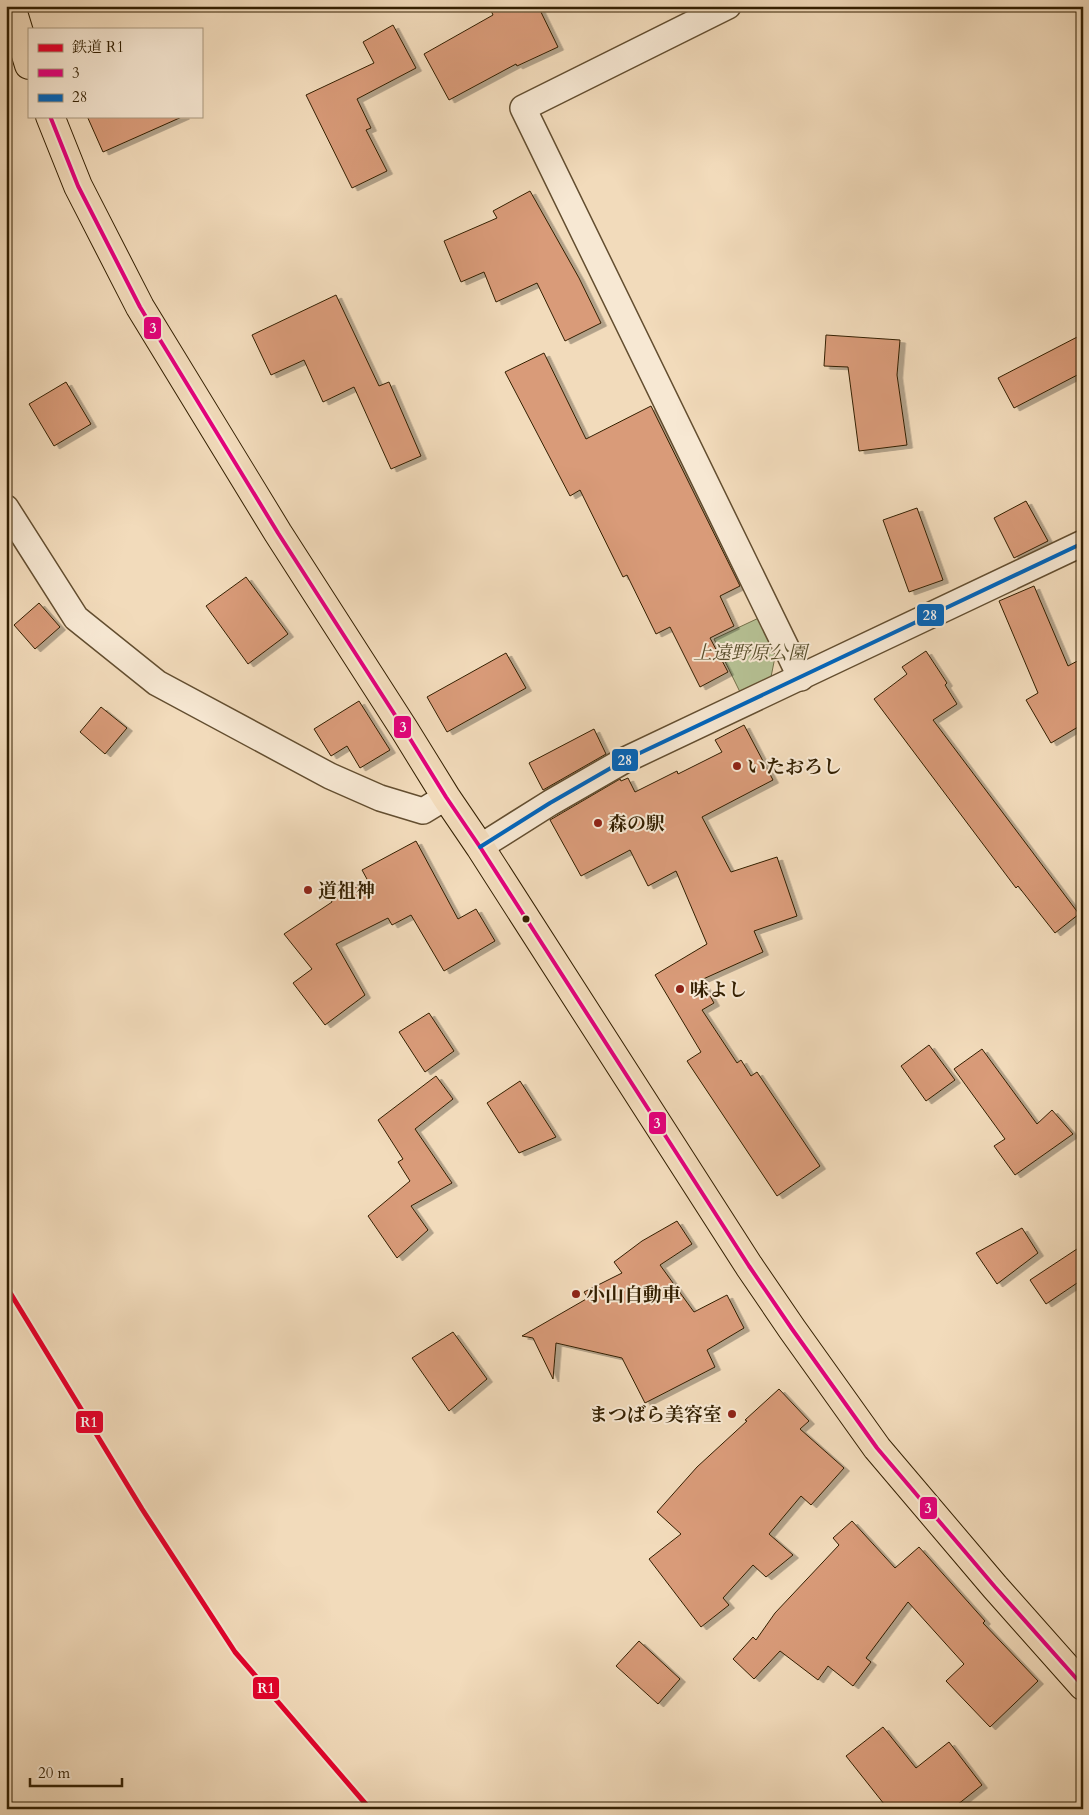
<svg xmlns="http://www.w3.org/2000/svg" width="1089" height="1815" viewBox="0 0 1089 1815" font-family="Cardo,'Noto Serif JP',serif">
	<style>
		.green { fill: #b6c194; stroke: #74704a }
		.building { fill: #d99b79; stroke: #331f01; filter: url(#shadow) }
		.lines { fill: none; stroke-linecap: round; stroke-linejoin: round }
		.minor-casing { stroke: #634e30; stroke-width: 28 }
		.trunk-casing { stroke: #331f01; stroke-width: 30 }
		.minor { stroke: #f7e8d3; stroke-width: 25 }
		.trunk { stroke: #f2dbbb; stroke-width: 28 }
		.bus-1-casing { stroke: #f7e8d3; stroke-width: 8 }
		.bus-2-casing { stroke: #f7e8d3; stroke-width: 8 }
		.bus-1 { stroke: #e5007d; stroke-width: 4 }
		.bus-2 { stroke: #0065bd; stroke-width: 4 }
		.rail-1-casing { stroke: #f7e8d3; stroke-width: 9 }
		.rail-1 { stroke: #e4002b; stroke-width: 5 }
		.poi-dot { fill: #8f2418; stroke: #f7e8d3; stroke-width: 2 }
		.bus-dot { fill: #331f01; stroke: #f7e8d3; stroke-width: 2 }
		.labels { text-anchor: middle; stroke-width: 4; stroke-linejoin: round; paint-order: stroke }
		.park-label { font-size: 19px; font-style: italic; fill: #5a502d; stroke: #f7e8d3 }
		.poi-label { font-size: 19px; font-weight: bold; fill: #331f01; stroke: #f7e8d3; text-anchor: start }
		.line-badge { stroke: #f7e8d3; stroke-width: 2 }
		.badge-label { font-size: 14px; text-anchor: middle; font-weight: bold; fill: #fff }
	</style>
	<defs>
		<filter id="shadow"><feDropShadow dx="5.5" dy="3" stdDeviation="0" flood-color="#0004"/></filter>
	</defs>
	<rect width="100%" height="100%" fill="#f2dbbb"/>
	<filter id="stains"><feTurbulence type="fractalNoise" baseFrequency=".004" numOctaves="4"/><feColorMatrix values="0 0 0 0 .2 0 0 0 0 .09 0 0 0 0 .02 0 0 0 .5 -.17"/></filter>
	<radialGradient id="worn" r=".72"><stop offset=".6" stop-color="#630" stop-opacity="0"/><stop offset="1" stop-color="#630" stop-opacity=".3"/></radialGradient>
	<!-- green -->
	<polygon class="green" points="763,616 777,647 771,677 740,692 714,639"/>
	<!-- building -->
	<g class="building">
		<polygon points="489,6 538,6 558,47 517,66 516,64 449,100 424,54 493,15"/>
		<polygon points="393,25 416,68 357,99 371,128 366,130 387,171 352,188 306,95 374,63 363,42"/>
		<polygon points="87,116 184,116 103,152"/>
		<polygon points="530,191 579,278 601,323 565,341 537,283 496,302 484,272 461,282 444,241 497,218 493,211"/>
		<polygon points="336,295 379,386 389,382 421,456 391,469 354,387 323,402 304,360 271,375 252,335"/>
		<polygon points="1083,334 1083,372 1014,408 998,378"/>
		<polygon points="826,335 900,340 897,375 907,445 859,451 848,367 824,366"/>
		<polygon points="544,353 586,439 651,406 740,586 720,596 734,626 710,638 728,672 700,687 670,627 656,634 627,575 623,577 580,490 570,496 505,372"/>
		<polygon points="66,382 91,424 54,446 29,404"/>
		<polygon points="1026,501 1048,541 1014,558 994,518"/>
		<polygon points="917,508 943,580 909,592 883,520"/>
		<polygon points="246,577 288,634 248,664 206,606"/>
		<polygon points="1034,586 1068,666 1083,658 1083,724 1051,743 1026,700 1038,693 999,601"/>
		<polygon points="39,603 60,627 35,649 14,625"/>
		<polygon points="926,651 947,683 945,685 957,704 933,720 1079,914 1055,933 1018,886 1016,888 874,699 907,674 902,667"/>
		<polygon points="506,653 526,688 447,732 427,697"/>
		<polygon points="359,701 390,750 360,768 347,746 331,756 314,729"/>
		<polygon points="101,707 127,728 105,754 80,732"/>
		<polygon points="744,725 773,780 702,817 731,872 777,857 797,916 754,931 763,952 701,980 714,1003 702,1010 737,1063 741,1060 751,1076 757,1072 820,1166 777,1196 687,1061 701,1052 655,975 707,944 676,871 648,886 630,850 581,876 550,820 620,779 621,781 628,778 635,792 677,771 678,774 722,752 715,740"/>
		<polygon points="594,729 606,754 543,790 529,763"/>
		<polygon points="416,841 458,919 476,909 495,941 444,971 411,915 392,925 388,918 336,944 365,995 325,1025 293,983 312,969 284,934 332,902 331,900 368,881 362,870"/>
		<polygon points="429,1013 454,1051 425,1072 399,1032"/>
		<polygon points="929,1045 955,1080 926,1101 901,1066"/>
		<polygon points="982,1049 1037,1124 1052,1110 1073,1134 1015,1175 994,1146 1005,1139 954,1069"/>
		<polygon points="436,1076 453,1099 415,1129 452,1183 411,1206 428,1230 397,1258 368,1216 410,1181 398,1162 403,1159 378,1120"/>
		<polygon points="520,1081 556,1137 519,1153 487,1103"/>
		<polygon points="677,1221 692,1244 660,1265 694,1312 727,1295 744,1328 707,1350 715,1367 645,1403 622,1358 556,1343 553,1379 533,1338 522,1336 588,1298 584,1292 622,1273 614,1262 642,1241"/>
		<polygon points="1022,1228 1038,1253 997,1284 976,1253"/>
		<polygon points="1083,1245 1083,1279 1046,1304 1030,1280"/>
		<polygon points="453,1332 487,1379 449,1411 412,1358"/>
		<polygon points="779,1389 809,1421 800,1429 844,1468 811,1505 801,1496 769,1534 793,1555 766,1577 753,1565 723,1598 729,1605 701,1627 649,1559 681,1534 657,1512 697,1467 747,1421 745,1420"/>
		<polygon points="852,1521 895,1568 919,1547 985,1621 983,1623 1038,1681 990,1727 946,1681 964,1664 908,1602 866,1658 871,1662 853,1686 828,1666 818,1680 780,1651 754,1679 733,1659 753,1637 756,1640 775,1613 839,1545 833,1538"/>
		<polygon points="639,1641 680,1679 658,1704 616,1666"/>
		<polygon points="883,1727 916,1768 949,1742 982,1785 952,1809 888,1809 846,1756"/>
	</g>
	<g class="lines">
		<!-- minor casing -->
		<g class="minor-casing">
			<g id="minor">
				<polyline points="728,6 523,108 801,678"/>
				<polyline points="6,508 76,618 157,683 330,776 380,798 423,811 446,797"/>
				<polyline points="480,847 550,803 623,761 1083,543"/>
			</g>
		</g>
		<!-- trunk casing -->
		<g class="trunk-casing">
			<g id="trunk">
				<polyline points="11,6 29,65"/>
				<polyline points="50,116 78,186 140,307 278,533 404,729 446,797 480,847 749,1266 792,1329 877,1448 995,1587 1083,1686"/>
			</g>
		</g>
		<!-- minor -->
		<use href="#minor" class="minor"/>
		<!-- trunk -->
		<use href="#trunk" class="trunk"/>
		<!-- bus-1 casing -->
		<g class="bus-1-casing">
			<polyline id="bus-1" points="50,116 78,186 140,307 278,533 404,729 446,797 480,847 749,1266 792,1329 877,1448 995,1587 1083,1686"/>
		</g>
		<!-- bus-2 casing -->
		<g class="bus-2-casing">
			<polyline id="bus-2" points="480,847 550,803 623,761 1083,543"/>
		</g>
		<!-- bus-1 -->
		<use href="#bus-1" class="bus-1"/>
		<!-- bus-2 -->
		<use href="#bus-2" class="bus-2"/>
		<!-- rail-1 casing -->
		<g class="rail-1-casing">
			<polyline id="rail-1" points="6,1286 142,1509 235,1652 370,1809"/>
		</g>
		<!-- rail-1 -->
		<use href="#rail-1" class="rail-1"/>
	</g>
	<!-- markers -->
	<g class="poi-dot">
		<circle cx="737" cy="766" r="5"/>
		<circle cx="598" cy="823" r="5"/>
		<circle cx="308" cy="890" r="5"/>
		<circle cx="680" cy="989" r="5"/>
		<circle cx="576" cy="1294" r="5"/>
		<circle cx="732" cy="1414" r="5"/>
	</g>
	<circle class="bus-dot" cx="526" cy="919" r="4.5"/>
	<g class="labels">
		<!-- park labels -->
		<g class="park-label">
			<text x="750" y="659">上遠野原公園</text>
		</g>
		<!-- poi labels -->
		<g class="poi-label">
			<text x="747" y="773">いたおろし</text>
			<text x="608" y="830">森の駅</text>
			<text x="318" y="897">道祖神</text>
			<text x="690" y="996">味よし</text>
			<text x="586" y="1301">小山自動車</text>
			<text x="722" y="1421" text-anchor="end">まつばら美容室</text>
		</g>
	</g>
	<g class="line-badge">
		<rect x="143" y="316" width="19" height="24" rx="5" fill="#e5007d"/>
		<rect x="916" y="603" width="29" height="24" rx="5" fill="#0065bd"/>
		<rect x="393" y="715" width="19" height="24" rx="5" fill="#e5007d"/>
		<rect x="611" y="748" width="28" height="24" rx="5" fill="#0065bd"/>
		<rect x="648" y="1111" width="19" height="24" rx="5" fill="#e5007d"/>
		<rect x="75" y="1410" width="29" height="24" rx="5" fill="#e4002b"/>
		<rect x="919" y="1496" width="19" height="24" rx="5" fill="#e5007d"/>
		<rect x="252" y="1676" width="28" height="24" rx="5" fill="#e4002b"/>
	</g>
	<g class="badge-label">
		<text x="153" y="333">3</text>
		<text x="930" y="620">28</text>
		<text x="403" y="732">3</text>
		<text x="625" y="765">28</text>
		<text x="657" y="1128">3</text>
		<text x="89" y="1427">R1</text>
		<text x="928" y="1513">3</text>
		<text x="266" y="1693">R1</text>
	</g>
	<!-- margin -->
	<rect width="1089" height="1815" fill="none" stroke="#f2dbbb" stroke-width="25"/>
	<rect x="8" y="8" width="1074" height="1800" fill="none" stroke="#331f01" stroke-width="2.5"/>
	<rect x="12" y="12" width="1064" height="1790" fill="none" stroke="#331f01"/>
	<!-- legend -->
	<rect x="28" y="28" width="175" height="90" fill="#f7e8d3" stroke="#a9987f"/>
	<rect x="38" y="44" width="25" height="8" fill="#e4002b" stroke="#a9987f"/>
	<text x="72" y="52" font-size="15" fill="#331f01">鉄道 R1</text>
	<rect x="38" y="69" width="25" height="8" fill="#e5007d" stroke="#a9987f"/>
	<text x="72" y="78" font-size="15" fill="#331f01">3</text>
	<rect x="38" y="94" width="25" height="8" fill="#0065bd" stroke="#a9987f"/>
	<text x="72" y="102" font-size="15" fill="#331f01">28</text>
	<!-- scale -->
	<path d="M30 1778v8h92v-8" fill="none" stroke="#331f01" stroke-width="2.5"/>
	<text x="38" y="1778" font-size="15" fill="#331f01" stroke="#f7e8d3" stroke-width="4" paint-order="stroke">20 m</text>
	<rect width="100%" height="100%" filter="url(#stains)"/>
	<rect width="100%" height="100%" fill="url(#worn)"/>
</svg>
